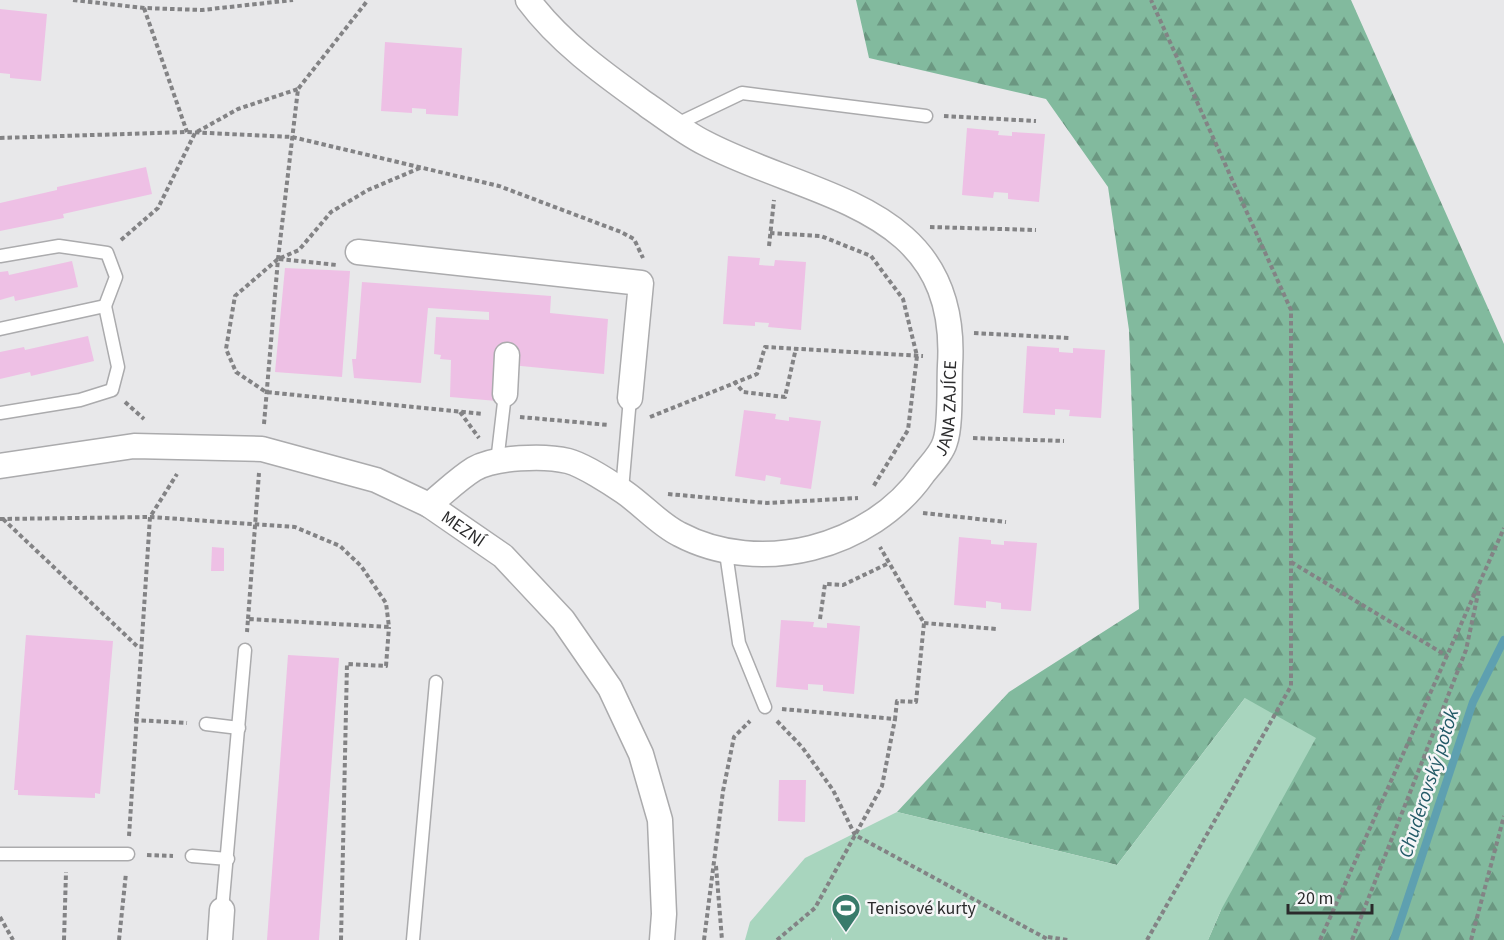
<svg xmlns="http://www.w3.org/2000/svg" width="1504" height="940" viewBox="0 0 1504 940" font-family="'Source Sans 3',sans-serif">
	<style>
		.forest { fill: url(#forest-firs) }
		.green { fill: #a8d5be }
		.lines { fill: none; stroke-linecap: round; stroke-linejoin: round }
		.stream { stroke: #5ea0b0; stroke-width: 8 }
		.building { fill: #eec0e5 }
		.service-casing { stroke: #ababad; stroke-width: 15 }
		.minor-casing { stroke: #ababad; stroke-width: 27 }
		.path { stroke: #838385; stroke-width: 4; stroke-dasharray: 4.5 3; stroke-linecap: butt }
		.service { stroke: #fff; stroke-width: 12 }
		.minor { stroke: #fff; stroke-width: 24 }
		.labels { text-anchor: middle; stroke-width: 5; stroke-linejoin: round; paint-order: stroke }
		.street-label { font-size: 18px; fill: #2a2a2b; stroke: #f5f5f7 }
		.poi-label { font-size: 18px; fill: #2a2a2b; stroke: #f5f5f7; text-anchor: start }
		.water-label { font-size: 20px; font-style: italic; fill: #245b68; stroke: #f5f5f7 }
	</style>
	<defs>
		<pattern id="forest-firs" width="22" height="20" patternUnits="userSpaceOnUse" patternTransform="scale(1.5)"><rect width="22" height="20" fill="#82ba9e"/><path d="M5 1l3.5 6h-7zM16 11l3.5 6h-7z" fill="#6b9781"/></pattern>
	</defs>
	<rect width="100%" height="100%" fill="#e8e8ea"/>
	<!-- forest -->
	<polygon class="forest" points="856,0 1351,0 1504,344 1504,940 1208,940 1221,910 1245,698 1117,865 897,812 1009,692 1139,609 1129,330 1108,187 1046,99 869,58"/>
	<!-- green -->
	<polygon class="green" points="1245,698 1316,738 1221,910 1208,940 832,940 832,937 831,940 745,940 750,922 805,858 897,812 1117,865"/>
	<g class="lines">
		<!-- stream -->
		<polyline class="stream" points="1394,940 1473,702 1504,640"/>
	</g>
	<!-- building -->
	<g class="building">
		<polygon points="0,9 47,14 41,81 10,78 10,74 0,73"/>
		<polygon points="385,42 462,48 458,116 426,114 426,109 412,108 412,113 381,111"/>
		<polygon points="967,128 999,131 998,135 1012,136 1012,132 1045,134 1039,202 1008,199 1008,193 994,192 993,198 962,195"/>
		<polygon points="146,167 152,194 63,214 64,218 0,231 0,203 57,190 57,187"/>
		<polygon points="728,256 760,258 759,265 774,266 775,260 806,262 801,330 768,327 769,323 755,322 755,326 723,324"/>
		<polygon points="72,261 78,287 15,301 14,296 0,300 0,272 8,271 9,275"/>
		<polygon points="285,268 350,271 342,377 275,372"/>
		<polygon points="362,282 551,296 550,313 608,319 604,374 501,364 497,401 450,397 451,360 440,359 441,355 434,354 436,317 489,320 489,312 428,308 421,383 354,378 352,359 356,359"/>
		<polygon points="88,336 94,361 31,376 30,372 0,379 0,352 24,347 25,350"/>
		<polygon points="1027,346 1059,348 1059,352 1073,353 1073,348 1105,350 1101,418 1069,416 1070,410 1055,409 1055,415 1023,413"/>
		<polygon points="744,410 776,414 775,419 789,421 789,417 821,421 811,489 780,484 781,478 766,475 765,481 735,476"/>
		<polygon points="959,537 991,540 991,544 1004,545 1004,541 1037,543 1031,611 1001,609 1001,603 986,601 986,608 954,605"/>
		<polygon points="212,547 224,548 224,571 211,571"/>
		<polygon points="781,620 814,622 813,627 827,628 827,623 860,626 854,694 823,691 823,685 808,684 808,690 776,687"/>
		<polygon points="26,635 113,641 100,794 95,793 95,798 18,795 18,790 14,790"/>
		<polygon points="288,655 339,658 319,940 267,940"/>
		<polygon points="779,780 806,780 805,822 778,821"/>
	</g>
	<g class="lines">
		<!-- service casing -->
		<g class="service-casing">
			<g id="service">
				<polyline points="675,125 742,93 926,116"/>
				<polyline points="0,256 59,246 107,253 116,277 105,306 0,329"/>
				<polyline points="0,413 80,400 112,390 118,367 105,306"/>
				<polyline points="497,462 505,394"/>
				<polyline points="622,490 630,398"/>
				<polyline points="726,553 739,643 765,707"/>
				<polyline points="206,724 239,728"/>
				<polyline points="0,854 128,854"/>
				<polyline points="192,856 228,859"/>
				<polyline points="222,910 245,650"/>
				<polyline points="413,940 436,682"/>
			</g>
		</g>
		<!-- minor casing -->
		<g class="minor-casing">
			<g id="minor">
				<polyline points="358,252 641,283 630,398"/>
				<polyline points="505,394 507,355"/>
				<path id="s1" d="M0,466L134,446L262,449L376,480L429,505L503,556L563,620L610,688L641,754L660,820L664,914L662,940"/>
				<path id="s2" d="M429,505C444,493 458,479 474,469C495,457 544,455 568,461C583,465 611,483 624,492C643,505 659,524 679,534C760,577 871,548 923,474C930,465 942,453 945,442C951,426 949,385 950,366C960,204 814,200 705,143C685,133 666,118 647,105C604,74 560,43 528,0"/>
				<polyline points="220,940 222,910"/>
			</g>
		</g>
		<!-- path -->
		<g class="path">
			<polyline points="73,0 144,8 202,10 293,0"/>
			<polyline points="144,8 187,132"/>
			<polyline points="944,116 1036,121"/>
			<polyline points="0,138 187,132 292,137 499,186 621,232 634,239 643,258"/>
			<polyline points="420,168 368,190 331,212 299,250 278,259 235,296 226,349 236,372 266,392 483,414"/>
			<polyline points="930,227 1036,230"/>
			<polyline points="770,233 821,236 871,256 903,299 917,356 908,430 873,487"/>
			<polyline points="121,240 158,208 195,133 238,109 298,89"/>
			<polyline points="769,246 774,200"/>
			<polyline points="279,259 337,265"/>
			<polyline points="974,333 1069,338"/>
			<polyline points="734,381 743,392 785,397 796,348"/>
			<polyline points="125,402 144,419"/>
			<polyline points="460,412 479,438"/>
			<polyline points="520,417 609,425"/>
			<polyline points="650,417 757,374 765,347 923,356"/>
			<polyline points="264,424 278,259 298,89 368,0"/>
			<polyline points="973,438 1064,441"/>
			<polyline points="668,494 767,503 858,498"/>
			<polyline points="923,513 1006,522"/>
			<polyline points="0,519 150,517 295,527 340,546 361,566 386,603 389,627 248,619 247,632"/>
			<polyline points="3,519 139,648"/>
			<polyline points="1291,562 1447,656"/>
			<polyline points="248,619 259,473"/>
			<polyline points="820,619 825,584 843,585 889,563"/>
			<polyline points="924,623 996,629"/>
			<polyline points="782,709 895,719 897,701 916,702 924,623 880,547"/>
			<polyline points="134,720 187,723"/>
			<polyline points="777,721 802,747 833,790 855,835 1049,940"/>
			<polyline points="129,836 150,517 177,474"/>
			<polyline points="147,855 173,856"/>
			<polyline points="716,866 722,940"/>
			<polyline points="0,917 13,940"/>
			<polyline points="1048,937 1068,940"/>
			<polyline points="64,940 66,872"/>
			<polyline points="119,940 126,873"/>
			<polyline points="341,940 347,664 386,666 389,627"/>
			<polyline points="704,940 723,791 734,737 750,721"/>
			<polyline points="777,940 815,908 882,786 895,719"/>
			<polyline points="1147,940 1291,686 1291,310 1151,0"/>
			<polyline points="1320,940 1504,528"/>
			<polyline points="1352,940 1466,650 1479,589"/>
			<polyline points="1471,940 1504,816"/>
		</g>
		<!-- service -->
		<use href="#service" class="service"/>
		<!-- minor -->
		<use href="#minor" class="minor"/>
	</g>
	<!-- icons -->
	<defs>
		<g id="stadium-pin" transform="scale(1.5)"><path d="M0 17L-7.5 6A9.5 9.5 0 1 1 7.5 6Z" fill="#397b6b" stroke="#f5f5f7"/><path d="M0-5a6.5 5 0 1 0 0 10a6.5 5 0 1 0 0-10ZM-3.5-1.8h7v3.6h-7Z" fill="#fff"/></g>
	</defs>
	<g fill-rule="evenodd">
		<use href="#stadium-pin" x="846" y="908"/>
	</g>
	<g class="labels">
		<!-- street labels -->
		<g class="street-label">
			<text dy="6" stroke="none"><textPath href="#s2" startOffset="633">JANA ZAJÍCE</textPath></text>
			<text dy="6" stroke="none"><textPath href="#s1" startOffset="482">MEZNÍ</textPath></text>
		</g>
		<!-- poi labels -->
		<g class="poi-label">
			<text x="867" y="914">Tenisové kurty</text>
		</g>
		<!-- water labels -->
		<g class="water-label">
			<text transform="translate(1428 783) rotate(-72)" y="7">Chuderovský potok</text>
		</g>
	</g>
	<!-- scale -->
	<path d="M1288 904v9h84v-9" fill="none" stroke="#2a2a2b" stroke-width="3"/>
	<text x="1297" y="904" font-size="18" fill="#2a2a2b" stroke="#f5f5f7" stroke-width="4.5" paint-order="stroke">20 m</text>
</svg>
